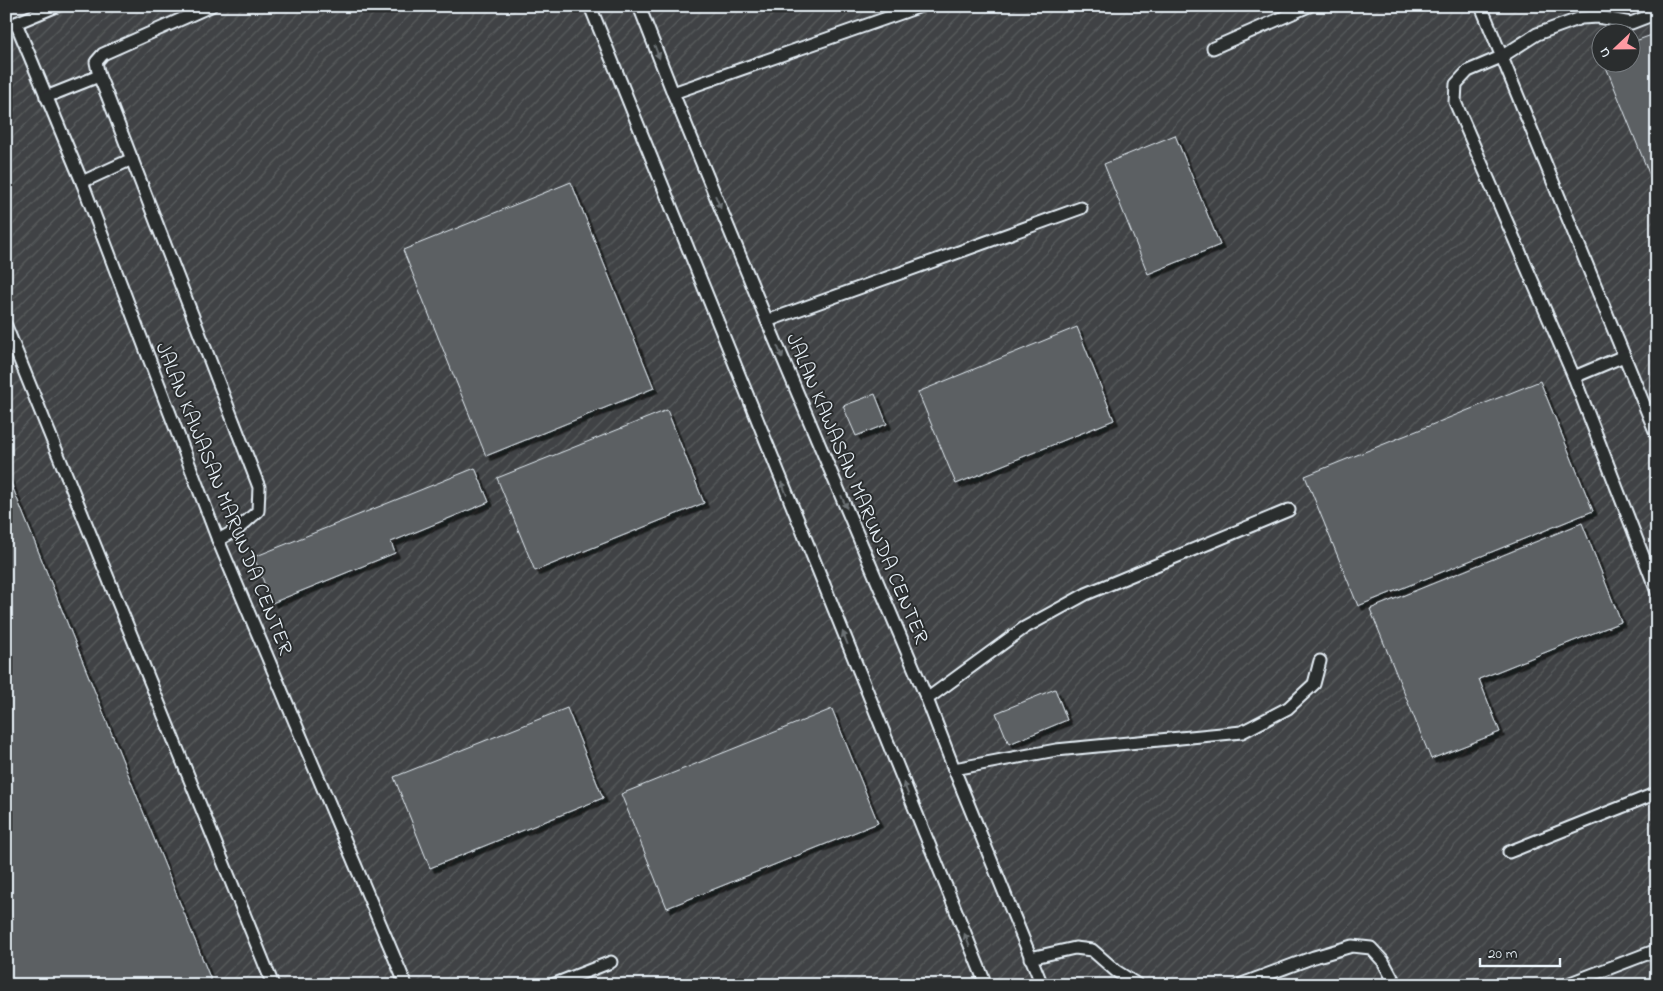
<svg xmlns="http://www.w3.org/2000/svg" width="1663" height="991" viewBox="0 0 1663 991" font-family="'Indie Flower',sans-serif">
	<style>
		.industrial { fill: url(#industrial-furrows); fill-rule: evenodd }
		.building { fill: #5c6063; stroke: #e8f1f8; filter: url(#shadow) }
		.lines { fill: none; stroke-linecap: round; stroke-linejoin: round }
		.service-casing { stroke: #e8f1f8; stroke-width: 15 }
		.service { stroke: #2a2d2e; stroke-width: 11 }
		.oneway { fill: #6c7275 }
		.labels { text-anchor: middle; stroke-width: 4; stroke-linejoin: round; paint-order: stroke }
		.street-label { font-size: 21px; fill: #e8f1f8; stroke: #2a2d2e }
	</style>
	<defs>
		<pattern id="industrial-furrows" width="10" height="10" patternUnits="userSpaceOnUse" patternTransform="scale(1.25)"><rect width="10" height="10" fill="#3f4244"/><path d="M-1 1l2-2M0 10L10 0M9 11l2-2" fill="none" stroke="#5b5e60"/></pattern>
		<filter id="shadow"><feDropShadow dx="4.5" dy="4.5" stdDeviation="0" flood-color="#0009"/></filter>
	</defs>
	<rect width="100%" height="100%" fill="#323536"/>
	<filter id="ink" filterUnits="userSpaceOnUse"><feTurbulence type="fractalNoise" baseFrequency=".02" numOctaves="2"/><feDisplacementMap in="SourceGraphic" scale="10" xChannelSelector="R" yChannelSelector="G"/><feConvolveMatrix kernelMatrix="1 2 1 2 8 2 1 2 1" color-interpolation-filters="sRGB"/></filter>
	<g filter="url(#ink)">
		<!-- industrial -->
		<path class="industrial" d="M6,6H1657V985H6ZM1600,32H1630V62H1600Z"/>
		<!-- building -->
		<g class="building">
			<polygon points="1636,6 1655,6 1639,13"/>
			<polygon points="1657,33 1657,191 1656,191 1604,62 1630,62 1630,43"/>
			<polygon points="1175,135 1220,245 1148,274 1104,164"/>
			<polygon points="571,182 654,388 486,456 403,250"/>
			<polygon points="1077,327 1114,420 956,484 918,392"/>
			<polygon points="1540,381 1593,511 1358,606 1305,476"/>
			<polygon points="875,394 887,424 856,436 843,406"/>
			<polygon points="667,410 704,503 535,571 497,478"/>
			<polygon points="475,468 489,502 391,542 395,553 272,603 254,557"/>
			<polygon points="6,471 213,985 6,985"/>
			<polygon points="1582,523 1621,622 1479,679 1500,732 1431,759 1370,609"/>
			<polygon points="1055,689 1067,720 1009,744 996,713"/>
			<polygon points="567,708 603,798 430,868 394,777"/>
			<polygon points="832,709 878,823 667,908 621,794"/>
		</g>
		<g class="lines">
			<!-- service casing -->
			<g class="service-casing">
				<g id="service">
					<polyline points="590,6 986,985"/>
					<polyline points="639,6 673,93 767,321 927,699 954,769 1042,985"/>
					<polyline points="1481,6 1657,436"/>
					<polyline points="1657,13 1631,23 1598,17 1581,18 1537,34 1501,57 1468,71 1456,84 1455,102 1574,377 1657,592"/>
					<polyline points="16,23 82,182 218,540 406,985"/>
					<polyline points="6,27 57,6"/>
					<polyline points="1213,48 1309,6"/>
					<polyline points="99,76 96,62 103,54 211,6"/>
					<polyline points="673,93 921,6"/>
					<polyline points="46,97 99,76 107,95 259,487 258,511 238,529 218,540"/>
					<polyline points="82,182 132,159"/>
					<polyline points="767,321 1081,208"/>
					<polyline points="6,326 273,985"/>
					<polyline points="1574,377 1624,356"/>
					<polyline points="927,699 1024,628 1086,594 1289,510"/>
					<polyline points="954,769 1056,750 1242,732 1288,708 1314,684 1320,661"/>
					<polyline points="1509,852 1657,793"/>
					<polyline points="1030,958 1075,948 1092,950 1116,971 1138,985"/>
					<polyline points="552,985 611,962"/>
					<polyline points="1239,985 1314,957 1352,946 1371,948 1383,961 1396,985"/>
					<polyline points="1565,985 1657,950"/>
				</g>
			</g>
			<!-- service -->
			<use href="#service" class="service"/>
		</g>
		<!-- one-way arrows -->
		<defs><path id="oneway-solid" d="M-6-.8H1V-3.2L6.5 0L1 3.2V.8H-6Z" transform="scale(1.25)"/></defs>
		<g class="oneway">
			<use href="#oneway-solid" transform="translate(657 52) rotate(69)"/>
			<use href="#oneway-solid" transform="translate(718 202) rotate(67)"/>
			<use href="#oneway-solid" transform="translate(780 352) rotate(67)"/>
			<use href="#oneway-solid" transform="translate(784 488) rotate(-112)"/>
			<use href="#oneway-solid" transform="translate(844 502) rotate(67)"/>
			<use href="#oneway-solid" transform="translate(845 638) rotate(-112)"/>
			<use href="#oneway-solid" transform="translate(906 789) rotate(-112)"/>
			<use href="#oneway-solid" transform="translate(967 940) rotate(-112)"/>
		</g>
	</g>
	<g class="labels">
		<!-- street labels -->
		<g class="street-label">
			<text transform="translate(858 488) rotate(67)" y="7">JALAN KAWASAN MARUNDA CENTER</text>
			<text transform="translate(225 498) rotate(68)" y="7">JALAN KAWASAN MARUNDA CENTER</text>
		</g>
	</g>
	<!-- margin -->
	<rect width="1663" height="991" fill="none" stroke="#2a2d2e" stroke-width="25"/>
	<rect x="12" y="12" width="1638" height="966" fill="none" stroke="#e8f1f8" stroke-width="2" filter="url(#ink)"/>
	<!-- north arrow -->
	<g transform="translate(1616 48) rotate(248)"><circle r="24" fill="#2a2d2e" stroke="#767b7f"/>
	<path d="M0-4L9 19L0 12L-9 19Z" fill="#ff9aa2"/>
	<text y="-8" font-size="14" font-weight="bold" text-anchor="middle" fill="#e8f1f8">U</text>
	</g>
	<!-- scale -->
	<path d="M1480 958v8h80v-8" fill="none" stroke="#e8f1f8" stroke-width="2.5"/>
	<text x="1488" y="958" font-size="15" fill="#e8f1f8" stroke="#2a2d2e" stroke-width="4" paint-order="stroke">20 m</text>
</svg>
